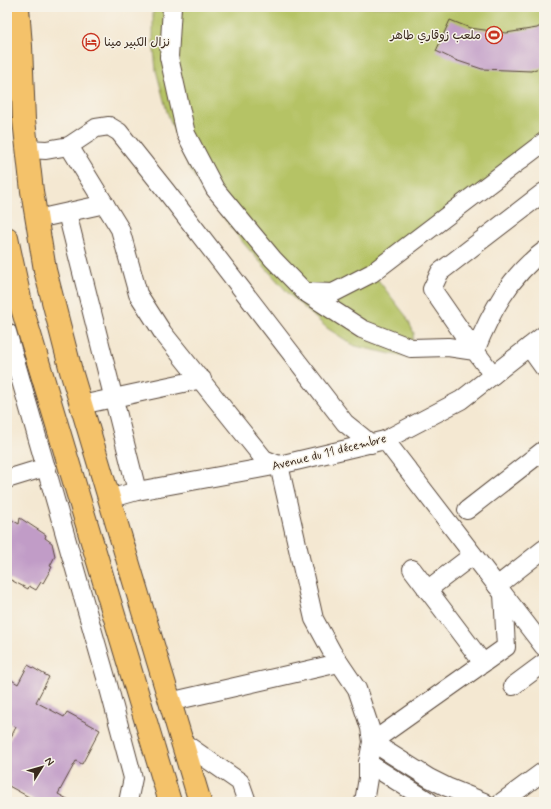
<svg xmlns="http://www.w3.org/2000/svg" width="551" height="809" viewBox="0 0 551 809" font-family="Mynerve,'Playpen Sans Arabic',sans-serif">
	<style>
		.green { fill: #b5c365; stroke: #787642 }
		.building { fill: #c19cc7 }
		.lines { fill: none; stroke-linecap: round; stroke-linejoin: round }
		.minor-casing { stroke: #574639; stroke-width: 20 }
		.major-casing { stroke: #574639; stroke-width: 24 }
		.minor { stroke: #fff; stroke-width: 18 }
		.major { stroke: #f4c26a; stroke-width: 22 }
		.labels { text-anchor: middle; stroke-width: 3; stroke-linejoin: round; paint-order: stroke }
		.poi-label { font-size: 12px; fill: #3b2a1e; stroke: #f7f3e8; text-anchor: end }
		.street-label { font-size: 12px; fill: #3b2a1e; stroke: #f7f3e8 }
	</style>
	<rect width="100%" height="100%" fill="#f7f3e8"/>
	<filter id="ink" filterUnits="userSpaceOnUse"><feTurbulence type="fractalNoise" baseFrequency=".025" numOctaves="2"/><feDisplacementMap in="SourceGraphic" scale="8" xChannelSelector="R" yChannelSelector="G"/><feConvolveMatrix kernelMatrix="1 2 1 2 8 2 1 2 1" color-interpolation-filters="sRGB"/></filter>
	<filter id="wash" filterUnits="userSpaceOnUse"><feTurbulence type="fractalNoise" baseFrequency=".012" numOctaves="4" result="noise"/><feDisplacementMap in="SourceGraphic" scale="16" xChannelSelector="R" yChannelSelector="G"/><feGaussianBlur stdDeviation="0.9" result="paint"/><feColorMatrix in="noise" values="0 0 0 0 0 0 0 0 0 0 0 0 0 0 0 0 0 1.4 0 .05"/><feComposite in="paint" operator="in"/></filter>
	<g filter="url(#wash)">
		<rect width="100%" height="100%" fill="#f4e8d2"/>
		<!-- green -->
		<polygon class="green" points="153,7 544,7 544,140 371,271 406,316 414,333 409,358 355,346 327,328 290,295 245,245 205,193 188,167 167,112 156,70 153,40"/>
		<g id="blocks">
			<!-- building -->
			<g class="building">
				<polygon points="450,20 470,28 506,33 537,28 544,24 544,66 531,71 482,69 455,60 436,51"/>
				<polygon points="7,517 19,524 20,518 46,535 45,538 52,543 55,556 50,566 52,567 43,583 41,582 36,590 29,586 28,589 7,578"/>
				<polygon points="28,665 49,677 36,702 64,717 67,712 100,730 82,764 76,761 58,794 73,802 38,802 7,785 7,745 16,727 7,722 7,677 18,684"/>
			</g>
		</g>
	</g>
	<g filter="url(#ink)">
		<use href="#blocks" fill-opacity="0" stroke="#574639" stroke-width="1"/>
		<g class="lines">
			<!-- minor casing -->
			<g class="minor-casing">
				<g id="minor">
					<polyline points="172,7 169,57 186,134 215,189 273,259 305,292 362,329 411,348 448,347 475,351 493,375"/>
					<polyline points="69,146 120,229 138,294 163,333 264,459 279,465 314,619 332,652 357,689 370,728 372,742 368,763 368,778 364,802"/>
					<polyline points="27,149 46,150 69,146 96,128 109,126 119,132 166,191 345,423 371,444"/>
					<polyline points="67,213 137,491"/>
					<polyline points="37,219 105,204"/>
					<polyline points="305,292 333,293 372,273 544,142"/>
					<polyline points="7,332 107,681 133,778 128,802"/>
					<polyline points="529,347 544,368"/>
					<polyline points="475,351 432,289 440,272 544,192"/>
					<path d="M475,351C490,314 510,275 544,251"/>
					<polyline points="81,405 202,379"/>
					<polyline points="385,440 544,647"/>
					<polyline points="7,479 46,467"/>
					<polyline points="109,499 137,491 279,465 385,440 461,400 544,335"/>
					<polyline points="467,510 544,450"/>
					<polyline points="412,569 483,663"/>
					<polyline points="497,586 544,549"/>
					<polyline points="427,590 473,555"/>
					<polyline points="513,686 544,663"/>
					<polyline points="169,702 339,663"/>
					<polyline points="181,741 240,782 247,802"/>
					<polyline points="368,763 430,802"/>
					<polyline points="484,802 447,787 429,778 372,742 506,647 503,594"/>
					<polyline points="502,802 544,771"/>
				</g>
			</g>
			<!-- major casing -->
			<g class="major-casing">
				<g id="major">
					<polyline points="18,8 21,46 24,120 32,191 45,270 71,371 200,802"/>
					<polyline points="7,238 22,308 170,802"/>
				</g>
			</g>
			<!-- minor -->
			<use href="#minor" class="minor"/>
			<!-- major -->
			<use href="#major" class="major"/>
		</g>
	</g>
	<!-- icons -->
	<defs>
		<g id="stadium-ring" transform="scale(0.9)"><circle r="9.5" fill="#f7f3e8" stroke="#c8321e" stroke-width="1.5"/><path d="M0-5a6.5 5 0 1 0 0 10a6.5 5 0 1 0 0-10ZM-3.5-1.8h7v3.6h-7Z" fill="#c8321e"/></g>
		<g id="hotel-ring" transform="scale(0.9)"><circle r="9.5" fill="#f7f3e8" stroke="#c8321e" stroke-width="1.5"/><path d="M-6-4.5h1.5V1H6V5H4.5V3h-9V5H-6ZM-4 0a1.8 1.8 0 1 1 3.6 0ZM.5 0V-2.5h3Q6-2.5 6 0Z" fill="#c8321e"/></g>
	</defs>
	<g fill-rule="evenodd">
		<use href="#stadium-ring" x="494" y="35"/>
		<use href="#hotel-ring" x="91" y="42"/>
	</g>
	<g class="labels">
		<!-- poi labels -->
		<g class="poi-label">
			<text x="481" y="39">ملعب زوقاري طاهر</text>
			<text x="104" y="46" text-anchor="start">نزال الكبير مينا</text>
		</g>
		<!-- street labels -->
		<g class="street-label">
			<text transform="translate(329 452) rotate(-14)" y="4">Avenue du 11 décembre</text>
		</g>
	</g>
	<!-- margin -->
	<rect width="551" height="809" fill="none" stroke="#f7f3e8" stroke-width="24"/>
	<!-- north arrow -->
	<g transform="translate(42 767) rotate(53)" stroke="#f7f3e8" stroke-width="3" paint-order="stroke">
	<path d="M0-3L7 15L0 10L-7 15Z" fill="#3b2a1e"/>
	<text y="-6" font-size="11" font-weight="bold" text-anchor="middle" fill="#3b2a1e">N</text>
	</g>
</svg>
